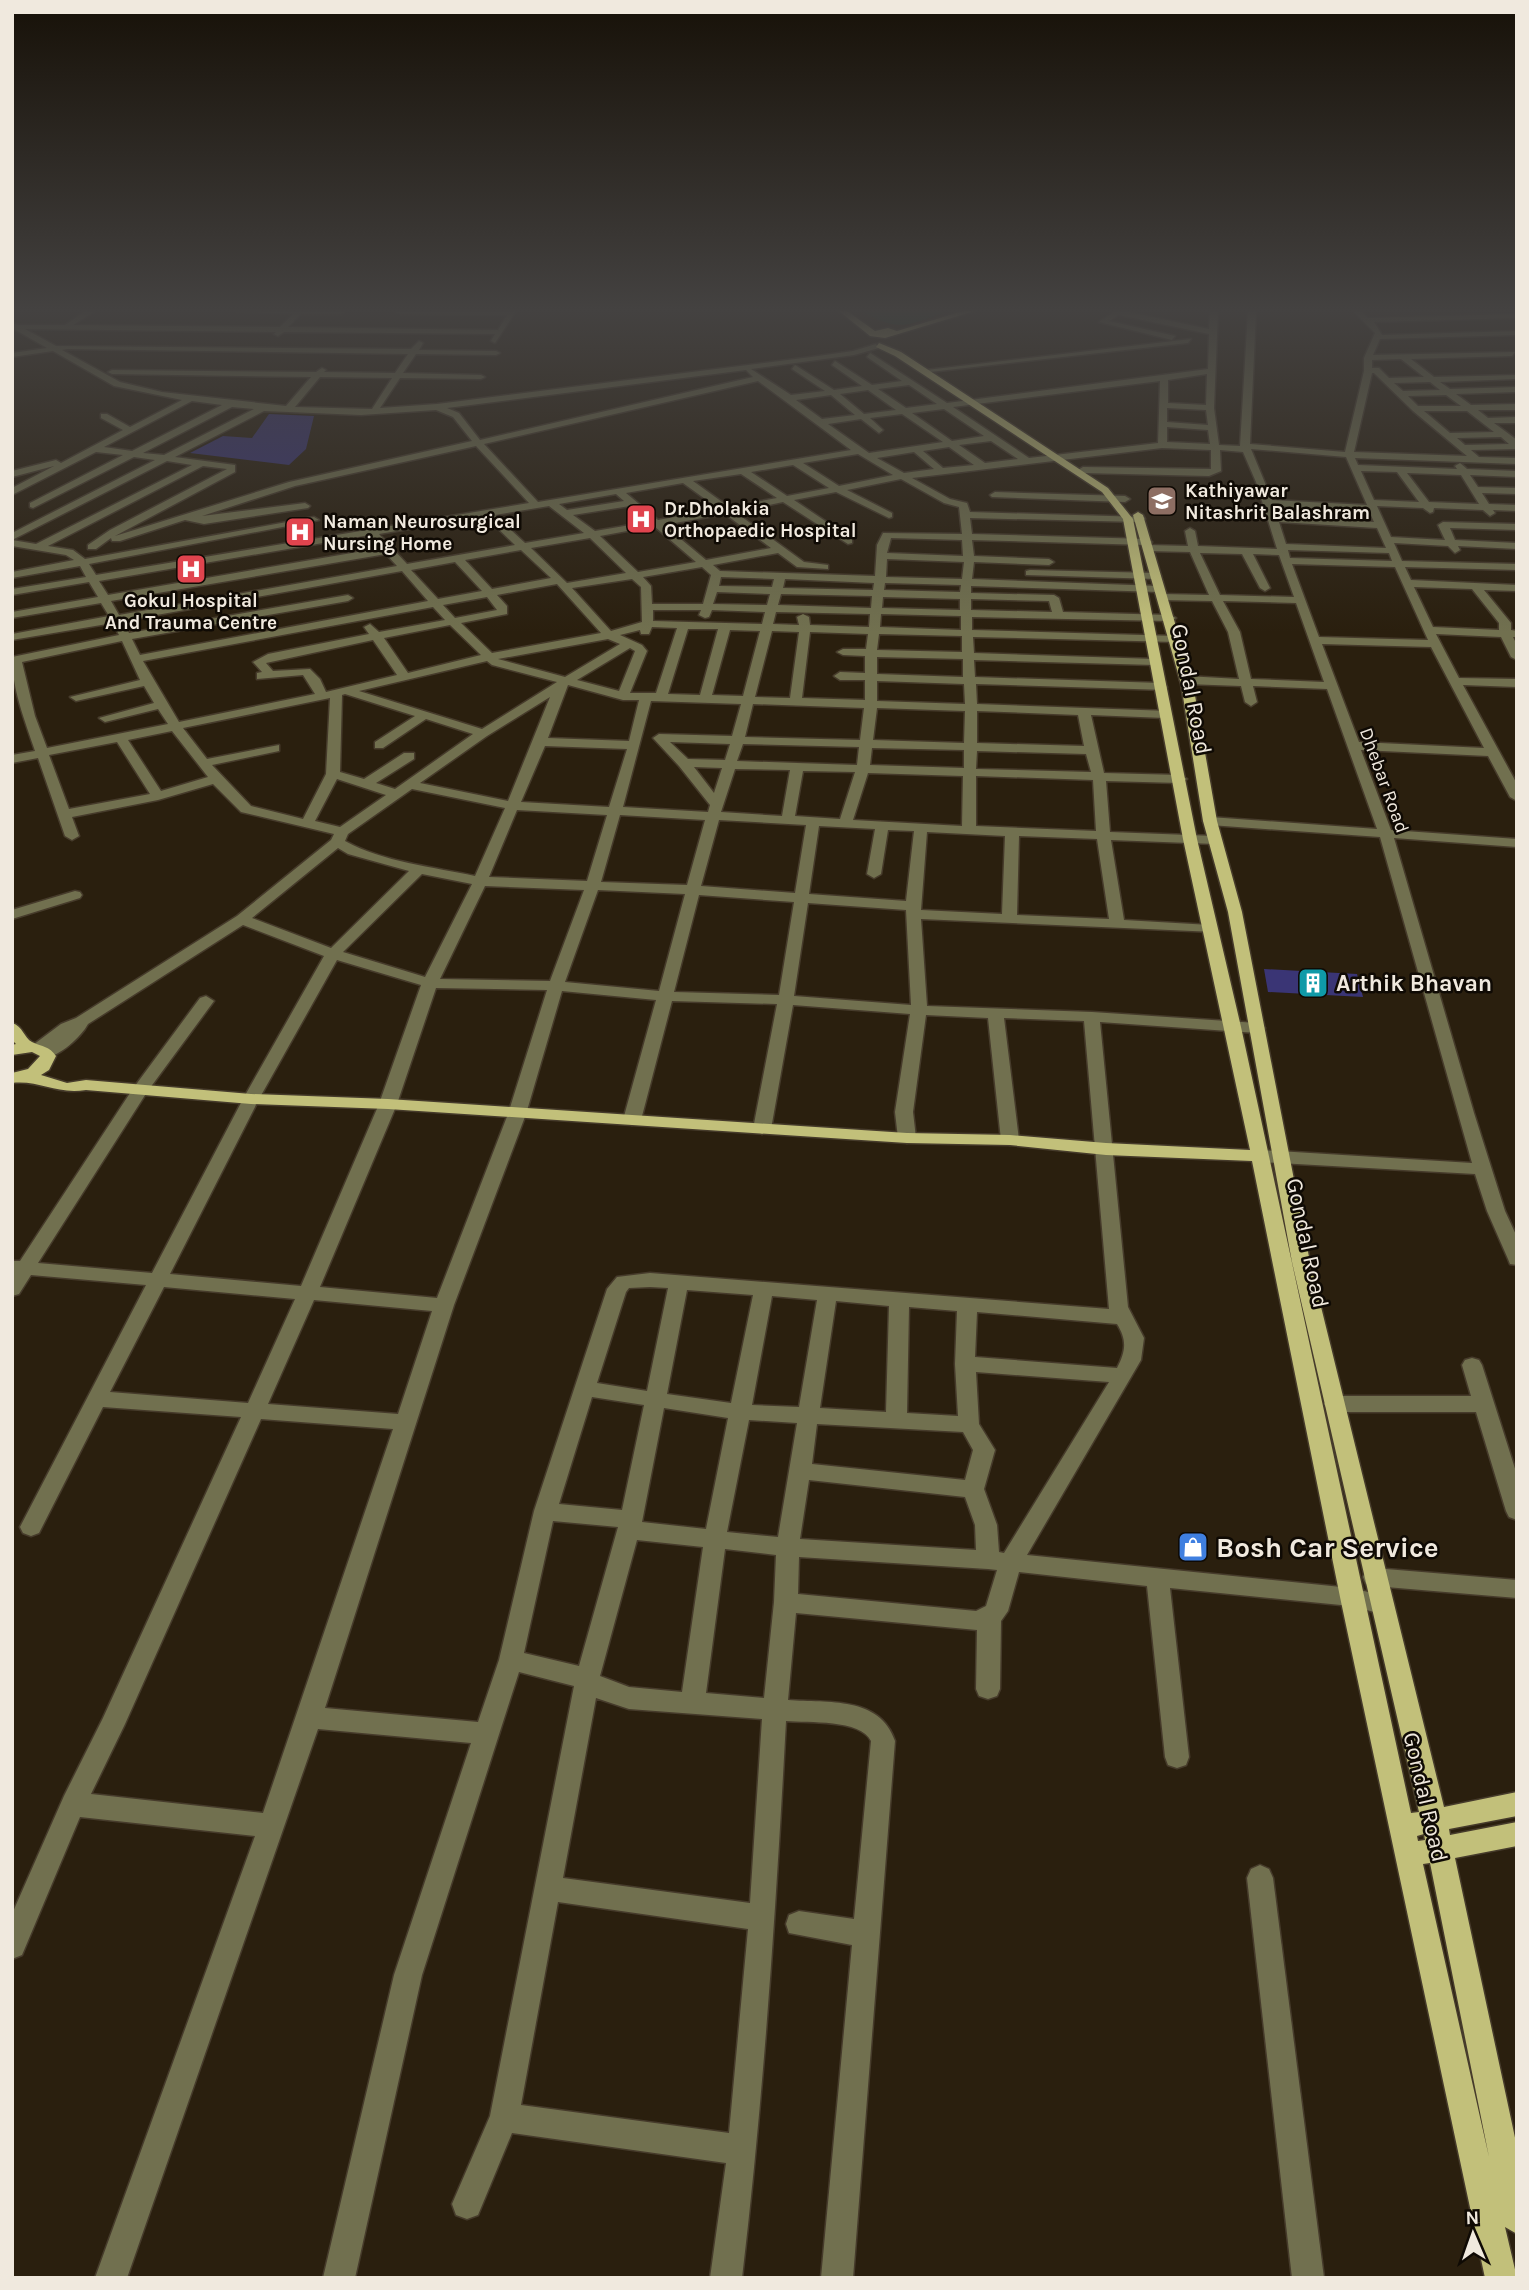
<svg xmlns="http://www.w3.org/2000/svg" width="1529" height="2290" viewBox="0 0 1529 2290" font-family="Karla,sans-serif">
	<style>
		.green { fill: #053b28 }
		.building { fill: #3a3575 }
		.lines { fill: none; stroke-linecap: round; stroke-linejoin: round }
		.minor-casing { stroke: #463b2b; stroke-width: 3 }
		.major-casing { stroke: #463b2b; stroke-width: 3 }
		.minor { fill: #71704f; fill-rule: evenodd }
		.major { fill: #c2c07a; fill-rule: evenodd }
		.labels { text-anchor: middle; stroke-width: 5; stroke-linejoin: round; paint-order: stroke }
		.far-poi-label { font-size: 19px; font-weight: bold; fill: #f0e9de; stroke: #0f0a04; text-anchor: start }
		.far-street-label { font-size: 19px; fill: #f0e9de; stroke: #0f0a04 }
		.street-label { font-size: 23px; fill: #f0e9de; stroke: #0f0a04 }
		.poi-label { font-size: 23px; font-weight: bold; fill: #f0e9de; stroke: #0f0a04; text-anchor: start }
		.near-poi-label { font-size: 28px; font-weight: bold; fill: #f0e9de; stroke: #0f0a04; text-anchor: start }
	</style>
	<rect width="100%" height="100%" fill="#2a1f0e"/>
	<!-- green -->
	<path class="green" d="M862,311H949C910,324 899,334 862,311Z"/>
	<!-- building -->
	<g class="building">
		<polygon points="269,414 314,416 306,449 289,465 190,453 223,436 252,438"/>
		<polygon points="1264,969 1357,974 1363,997 1268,992"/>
	</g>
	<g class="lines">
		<!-- minor casing -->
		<g class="minor-casing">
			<g id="minor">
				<path d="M85,311H95L73,325L280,327L293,314L233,311H345L342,314H301L288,327L498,330L507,315L400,314L396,312L516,311L495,343L491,341L495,334L284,332L278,336L274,334L276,332L25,329L56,346L411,349L419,341L423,343L419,350L496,351L500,353L496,355L416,354L403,373L481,375L485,377L481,379L400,378L380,408L437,404L811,357L853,351L876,344L879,348L854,355L751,369L791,395L825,391L792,369L795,365L834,390L862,386L832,365L835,361L872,385L902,381L867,357L870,353L947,403L1208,369L1209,334L1119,315L1109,321L1175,336L1172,340L1099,322L1115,311H1124L1209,329L1210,311H1218L1214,408L1219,445L1240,446L1248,311H1256L1250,444L1345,452L1364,371V358L1375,333L1353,311H1361L1368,318L1517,314V318L1374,322L1382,335L1517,331V335L1380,339L1373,355L1515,352L1512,356L1411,359L1434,377L1517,375V379L1440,382L1450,389L1517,387V392L1456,394L1471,405L1517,404V410H1478L1488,418L1517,417V423H1494L1517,440V449L1471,450L1479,457L1517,458V464L1355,458L1358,465L1457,469L1455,466L1460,463L1467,469L1517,471V477L1470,475L1478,487L1517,488V494L1482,493L1489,504L1517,505V511L1493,510L1495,513L1490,516L1483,510L1434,508L1433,512L1430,513L1423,508L1377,506L1391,537L1445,540L1438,525L1443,522L1517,524V530L1450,528L1455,540L1517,543V549L1458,546L1460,550L1455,553L1448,546L1394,543L1402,561L1517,564V570L1405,567L1411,580L1517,585V591L1484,590L1511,623V630L1517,631V637H1513L1517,645V660L1511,657L1501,637L1436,634L1459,678L1517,679V687L1463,685L1517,784V801L1510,797L1488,756L1361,750L1391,830L1517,839V847L1394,838L1474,1113L1505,1211L1517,1237V1265L1510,1264L1508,1259L1487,1211L1475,1174L1260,1162L1251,1156L1260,1150L1472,1163L1380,837L1210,825L1203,821L1210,817L1377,829L1327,689L1253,686L1257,702L1251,706L1245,702L1241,686L1186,684L1180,680L1186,676L1239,679L1228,632L1212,601L1162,600L1157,597L1162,594L1209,595L1190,552L1148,551L1143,548L1148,545L1188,546L1185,531L1190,528L1195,531L1198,546L1277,549L1256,482L1243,452L1220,450L1221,471L1209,476L1083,473L1078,470L1083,467L1211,469V450L1162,448L912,478L950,499L967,503L970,512L1144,517L1145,519L1140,522L970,518L972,534L1147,539L1152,542L1147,545L972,540L974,556L1049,559L1054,562L1049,565L974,562L972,579L1159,586L1164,589L1159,592L971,586V593L1054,595L1059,598L1063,612L1170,615L1176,618L1170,621L972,617V630L1176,636L1182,639L1176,642L973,637L974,653L1155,659L1161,662L1155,665L974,660L975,677L1161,683L1167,687L1165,690L976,684L977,704L1169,711L1171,714L1165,718L1091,715L1104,773L1180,775L1187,779L1180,783L1106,781L1110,832L1215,836L1222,840L1215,844L1111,840L1124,920L1210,925L1215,926L1217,929L1215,932L921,919L927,1006L1092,1012L1257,1023L1265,1028L1257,1033L1100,1022L1128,1307L1144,1338L1141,1360L1027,1555L1351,1588L1390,1597L1394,1604L1390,1611L1382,1614L1351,1606L1170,1588L1189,1757L1186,1765L1177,1768L1168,1765L1165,1757L1147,1586L1019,1572L1008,1611L1001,1621L1000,1689L997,1696L988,1699L979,1696L976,1689L977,1630L796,1613L788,1700C828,1703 880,1696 895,1741L853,2278H821L852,1945L789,1933L786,1924L789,1915L799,1911L854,1919L871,1741C861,1719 808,1723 786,1721C776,1907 764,2093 742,2278H710L726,2163L512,2133L478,2215L467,2219L456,2215L452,2204L490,2116L574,1686L519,1672L422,1975L355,2278H323L394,1975L471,1743L318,1729L127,2278H95L255,1836L80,1817L22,1955L12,1959V1914L64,1796L103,1718L241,1417L103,1407L39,1533L31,1536L23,1533L20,1527L146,1285L31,1275L19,1294L12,1296V1261H20L132,1090L200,998L206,996L214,1001L147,1092L38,1263L152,1273L243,1099L324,956L243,925L88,1024C81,1037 56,1061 40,1057L39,1052L31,1051L29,1048L61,1024L76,1018L237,916L331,840L334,834L241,812L213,784L158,800L72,817L79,836L72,840L65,836L38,758L12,763V755L35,751C25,721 12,689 12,657L119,635L113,623L12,640V634L109,616L101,603L12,618V612L98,597L89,582L12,595V589L86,577L80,566L12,578V572L74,560L66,555L12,546V533L155,460L134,457L33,508L30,507V503L123,455L96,452L12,495V488L54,466L12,477V471L56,460L61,463L123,430L101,418V414H107L130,427L182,400L114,386L53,351L12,357V353L47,348L12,328V323L18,325H65ZM62,350L67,349L408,354L395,373L324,372L326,370L322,368L316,372L112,370L108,372L112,374L311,377L286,406L162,392L120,382ZM1401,359L1424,377L1389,378L1379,368H1372V360ZM746,370L753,377L480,440L459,413L447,408ZM1372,373H1374L1413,411L1467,456L1354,452ZM1207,374L1206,405L1168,403V380ZM320,377L392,378L372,409L295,407ZM758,381L851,450L538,502L484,444ZM1160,381L1158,443L1029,458L953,407ZM1430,382L1440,390L1403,391L1394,383ZM909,385L937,404L906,408L878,389ZM868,390L896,410L864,414L840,394ZM831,395L855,415L822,419L796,400ZM1446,395L1461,406H1418L1408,396ZM192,401L222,405L132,451L104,447ZM232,407L254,409L164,455L143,453ZM1167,408L1206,410L1208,425L1167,422ZM944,409L984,436L952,441L912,413ZM436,410L453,417L472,441L289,482L115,536L235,472V465L175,457L264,411L361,415ZM1424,411H1467L1494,432L1450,433ZM902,414L943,442L869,453L828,424L861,419L879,433L883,430L870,418ZM1167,427L1208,430L1210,444L1167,442ZM1501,437L1509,444L1465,445L1457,438ZM991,441L1018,459L985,463L959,445ZM476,446L529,503L96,575L89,564L319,520L314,517L85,559L73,550L48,546L203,466L227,469L110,530L88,545V549H96L111,538L112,541H120L185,520L204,524L308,508L310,506L305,503L202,516L295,486ZM949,447L974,465L943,468L923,451ZM1251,449L1346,457L1367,505L1272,500ZM914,452L934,469L904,473L877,458ZM858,454L893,475L839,486L803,463ZM167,461L192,465L36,544L12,540ZM793,465L829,488L787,496L751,472ZM1361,471L1397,472L1419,502L1374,500ZM1407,473L1461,475L1479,504L1429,502ZM741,474L777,498L729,507L693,481ZM901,479L944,503L959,507L962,534L883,533L877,545L875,576L720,571L713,565L778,553L797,567L828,569V565L804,562L735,512L783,502L848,544L852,543V539L794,500L836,492L889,518L892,517V513L847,490ZM683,483L719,509L658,520L626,493ZM616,494L624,501L567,510L559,504ZM549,506L584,533L525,543L495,515ZM630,506L648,522L595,531L573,515ZM1274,506L1369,511L1374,522L1277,516ZM725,514L771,548L706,560L664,525ZM485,516L515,545L407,564L379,534ZM1279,522L1377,528L1386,548L1286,544ZM654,526L696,562L638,572L600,536ZM370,535L381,548L108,595L99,581ZM590,538L626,573L567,583L531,548ZM891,538L962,540L963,556L887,553ZM521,550L551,578L492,589L465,560ZM1288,550L1389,553L1392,561L1290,558ZM1200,553L1242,554L1260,588L1265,591L1270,588L1253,554L1279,555L1294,597L1220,595ZM386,554L397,566L119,615L111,601ZM887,559L964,562L962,579L886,577ZM455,562L482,591L438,599L411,570ZM1292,564L1395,567L1428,640L1319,637ZM702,567L711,575L703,604H652L651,586L643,577ZM402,571L428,601L140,655L132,639L348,601L353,598L348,595L129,633L123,621ZM721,577L774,579L772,587L719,586ZM632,579L641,587L642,622L611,631L572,588ZM785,579L874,583L873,590L783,588ZM885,583L961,585L960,592L884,590ZM557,584L601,633L492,653L461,623L507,614V606L497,595ZM1414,587L1472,589L1499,623V630L1433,627ZM717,592L770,594L767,605L713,604ZM781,594L872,596L871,608L778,605ZM487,597L497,610L455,618L443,605ZM883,597L960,599V610L882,608ZM971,599L1049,601L1052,612L971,610ZM1223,601L1296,603L1324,682L1251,679L1240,632ZM433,607L445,620L379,632L370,624L364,627L369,634L268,654L253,662L262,672L257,673V679L303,675L315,694L179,722L143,661ZM653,610H701L699,615L705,618L709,617L712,610L765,612L762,624L653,621ZM776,612L870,614L869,627L810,625L809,617L803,614L797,617L799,625L773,624ZM881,614L961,616V630L880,627ZM450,625L481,655L408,673L384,638ZM652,627L677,628L656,693H630L647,651L642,645L620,635L640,630L641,634H649ZM688,629H718L700,695L668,694ZM730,630L760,631L743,696L712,695ZM772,631L799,632L790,698L755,697ZM810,632L868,634L866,649H843L837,652L843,655L865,656V673L840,672L834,676L840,680H865V700L802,698ZM879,634L962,636V652L877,650ZM608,639L620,644L565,677L498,659ZM373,640L397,675L326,692L320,679L310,669L273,671L266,663ZM122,641L140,680L70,697L76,701L144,686L154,703L99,718L105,722L158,709L168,724L47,748L35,716L22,662ZM1322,644L1431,647L1484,748L1359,742ZM630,648L635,651L619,691L577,680ZM877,657L963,659V677L877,674ZM487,661L492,665L557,682L482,729L359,691ZM877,681L964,684L965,704L877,701ZM568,685L623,700H639L629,741L548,738ZM345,694L415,716L375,742V748H383L426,719L473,734L395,789L376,783L414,759V753H404L364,779L340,772L342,695ZM550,697L508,801L420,783L487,736ZM330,698L326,774L303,819L251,806L212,765L279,751V745L207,759L183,728ZM651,701L741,704L732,736L659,734L653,738L679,766L710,805L708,812L623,807ZM753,704L864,708L860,740L745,737ZM877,708L965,711L964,743L873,740ZM977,711L1078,715L1084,746L977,743ZM172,731L208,777L161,791L128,740ZM117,742L150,794L69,809L49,755ZM670,742L730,744L725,760L688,759ZM743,744L859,747L857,765L737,761ZM545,746L627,749L609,807L521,802ZM872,748L964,750V768L870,765ZM977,751L1086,754L1091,772L976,769ZM694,767L722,768L714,793ZM735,769L790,770L782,816L721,812ZM803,771L855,772L840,819L795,816ZM868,773L963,776L962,826L853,820ZM976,776L1093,780L1096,831L976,826ZM337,779L386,795L340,827L315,821ZM412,789L505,808L475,876C433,867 383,862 345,841L348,834ZM517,810L607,815L587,881L489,877ZM620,815L705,820L687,885L601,882ZM719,820L806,825L795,893L701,886ZM819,826L875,829L867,874L874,878L881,874L888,830L914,831L906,901L809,894ZM927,832L1005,836L1002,914L921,910ZM1019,836L1097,839L1109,919L1017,915ZM338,848L348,854L409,871L331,948L252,918ZM422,874L472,884L425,977L343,952ZM485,886L584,890L550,981L440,979ZM598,890L685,894L659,991L565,982ZM699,895L794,902L779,995L674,992ZM808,903L906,910L911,1005L794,996ZM337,960L421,985L379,1104L301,1286L170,1274L259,1099ZM436,988L547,990L508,1114L437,1298L320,1287L397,1104ZM562,991L656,1000L623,1120L632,1125L641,1120L672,1001L777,1004L753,1129L762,1134L771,1129L793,1005L910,1014L895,1112L898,1138L907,1143L916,1138L913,1112L926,1015L988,1018L1001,1140L1010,1145L1019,1140L1004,1018L1084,1021L1109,1309L650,1273L617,1277L607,1289L534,1511L499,1660L478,1722L325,1708L454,1305L526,1114ZM164,1287L295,1299L248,1403L110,1392ZM650,1287L668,1288L647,1391L597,1383L626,1292L629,1288ZM687,1290L753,1295L731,1403L667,1394ZM772,1296L817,1300L799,1407L752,1405ZM314,1300L432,1311L398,1414L268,1404ZM836,1301L889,1306L886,1412L820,1408ZM909,1307L957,1311L955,1364L958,1416L907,1413ZM977,1312L1117,1324C1127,1340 1126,1351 1117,1368L975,1357ZM976,1372L1109,1382L1004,1553L999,1552L997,1525L984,1489L995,1450L979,1424ZM592,1397L644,1405L622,1510L559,1504ZM664,1408L728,1418L706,1529L642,1522ZM261,1419L393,1429L263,1813L91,1794L125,1724ZM749,1420L797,1423L778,1537L727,1532ZM817,1424L963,1432L973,1450L965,1480L812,1464ZM809,1480L965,1497L975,1525L976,1550L800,1539ZM553,1521L618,1527L579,1666L524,1653ZM637,1540L703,1547L682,1692L629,1687L600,1676ZM725,1549L776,1555L774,1602L764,1698L706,1693ZM799,1557L988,1569L997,1570L986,1606L976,1611L798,1594ZM596,1698L629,1709L762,1719L750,1903L563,1878ZM558,1902L748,1929L729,2133L521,2105Z"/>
				<polygon points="1191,339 1188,343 930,372 926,370"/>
				<polygon points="995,492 1125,496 1130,499 1125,502 992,497 990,495"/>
				<polygon points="1030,570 1156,573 1161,576 1156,579 1026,575 1026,571"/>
				<polygon points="75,891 80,892 82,895 80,898 12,919 12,910"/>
				<polygon points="1472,1358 1479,1360 1482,1365 1517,1475 1517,1520 1509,1517 1506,1511 1476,1412 1334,1412 1327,1409 1324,1404 1327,1399 1334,1396 1471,1396 1462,1365 1465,1360"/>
				<polygon points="1374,1568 1517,1580 1517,1598 1374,1586 1366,1584 1363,1577 1366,1570"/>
				<polygon points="1260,1865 1269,1869 1273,1878 1324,2278 1292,2278 1247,1878 1251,1869"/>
			</g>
		</g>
		<!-- major casing -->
		<g class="major-casing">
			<g id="major">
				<polygon points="839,311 847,311 875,331 888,328 897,331 963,311 975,311 885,338 870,336"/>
				<path d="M879,343L901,352L1108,488L1133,519L1197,839L1241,1027L1411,1813L1419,1812L1292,1262L1228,912L1203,821L1181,684L1133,515L1138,512L1143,515L1193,684L1217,821L1242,912L1310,1262L1444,1807L1517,1792V1816L1449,1829L1450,1835L1517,1822V1846L1455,1858L1517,2147V2234L1505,2227L1517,2278H1485L1340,1597L1252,1161L1106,1155L1010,1145L907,1143L388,1109L251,1104L86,1090C57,1095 40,1080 12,1083V1073L28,1069L40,1056L32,1052L12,1055V1045L16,1044L12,1040V1023C23,1026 24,1038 32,1042C43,1047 49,1046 56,1056L49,1070L41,1075L67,1083L86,1080L251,1094L388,1099L907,1133L1010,1135L1106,1143L1250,1150L1183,839L1123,519L1102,492L895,356L876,347ZM1424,1834L1425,1840L1418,1841L1417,1836ZM1430,1863L1489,2157L1423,1864Z"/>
			</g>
		</g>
		<!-- minor -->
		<use href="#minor" class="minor"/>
		<!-- major -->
		<use href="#major" class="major"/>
	</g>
	<!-- sky -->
	<linearGradient id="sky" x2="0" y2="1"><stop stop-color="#171108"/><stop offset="0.49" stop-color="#444241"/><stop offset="1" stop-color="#444241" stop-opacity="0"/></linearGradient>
	<rect width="1529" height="632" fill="url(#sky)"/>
	<!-- icons -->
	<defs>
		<g id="school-square" transform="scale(1.575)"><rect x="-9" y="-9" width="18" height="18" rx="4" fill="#8d6e63" stroke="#0f0a04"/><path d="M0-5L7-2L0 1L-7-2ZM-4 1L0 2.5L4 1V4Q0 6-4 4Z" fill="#fff"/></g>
		<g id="hospital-square" transform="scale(1.575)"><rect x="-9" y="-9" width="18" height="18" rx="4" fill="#e0444e" stroke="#0f0a04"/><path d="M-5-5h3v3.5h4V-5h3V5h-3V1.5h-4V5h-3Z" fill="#fff"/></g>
		<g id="building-square" transform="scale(1.575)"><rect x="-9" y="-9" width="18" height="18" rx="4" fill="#0f9aa8" stroke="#0f0a04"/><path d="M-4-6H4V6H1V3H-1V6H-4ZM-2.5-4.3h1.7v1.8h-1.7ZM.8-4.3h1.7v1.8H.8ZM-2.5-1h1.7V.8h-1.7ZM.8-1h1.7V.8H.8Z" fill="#fff"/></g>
		<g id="shop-square" transform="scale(1.575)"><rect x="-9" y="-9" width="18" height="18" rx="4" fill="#3f7fe0" stroke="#0f0a04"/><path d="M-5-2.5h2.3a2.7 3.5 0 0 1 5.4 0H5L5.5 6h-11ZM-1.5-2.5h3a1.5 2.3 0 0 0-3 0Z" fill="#fff"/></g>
	</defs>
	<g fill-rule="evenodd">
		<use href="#school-square" x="1162" y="501"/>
		<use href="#hospital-square" x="641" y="519"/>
		<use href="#hospital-square" x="300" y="532"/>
		<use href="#hospital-square" x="191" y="569"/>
		<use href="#building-square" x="1313" y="983"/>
		<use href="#shop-square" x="1193" y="1547"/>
	</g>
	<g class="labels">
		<!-- far-poi labels -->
		<g class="far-poi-label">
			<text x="1185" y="497">Kathiyawar<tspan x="1185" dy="22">Nitashrit Balashram</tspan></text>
			<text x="664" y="515">Dr.Dholakia<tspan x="664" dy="22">Orthopaedic Hospital</tspan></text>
			<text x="323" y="528">Naman Neurosurgical<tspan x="323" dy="22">Nursing Home</tspan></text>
			<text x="191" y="607" text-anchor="middle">Gokul Hospital<tspan x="191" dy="22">And Trauma Centre</tspan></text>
		</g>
		<!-- far-street labels -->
		<g class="far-street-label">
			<text transform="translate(1385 780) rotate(70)" y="7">Dhebar Road</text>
		</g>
		<!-- street labels -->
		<g class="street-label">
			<text transform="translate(1192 689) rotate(79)" y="8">Gondal Road</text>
			<text transform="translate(1308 1243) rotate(78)" y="8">Gondal Road</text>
			<text transform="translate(1426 1797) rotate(77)" y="8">Gondal Road</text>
		</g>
		<!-- poi labels -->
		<g class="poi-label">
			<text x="1336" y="991">Arthik Bhavan</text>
		</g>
		<!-- near-poi labels -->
		<g class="near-poi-label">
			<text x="1216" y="1557">Bosh Car Service</text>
		</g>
	</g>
	<!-- border -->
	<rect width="1529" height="2290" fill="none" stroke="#f0e9de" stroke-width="28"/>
	<!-- north arrow -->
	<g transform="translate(1473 2234) rotate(358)" stroke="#0f0a04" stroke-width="5" paint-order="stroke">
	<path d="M0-5L12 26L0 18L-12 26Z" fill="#f0e9de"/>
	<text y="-10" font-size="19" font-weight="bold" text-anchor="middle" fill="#f0e9de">N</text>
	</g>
</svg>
